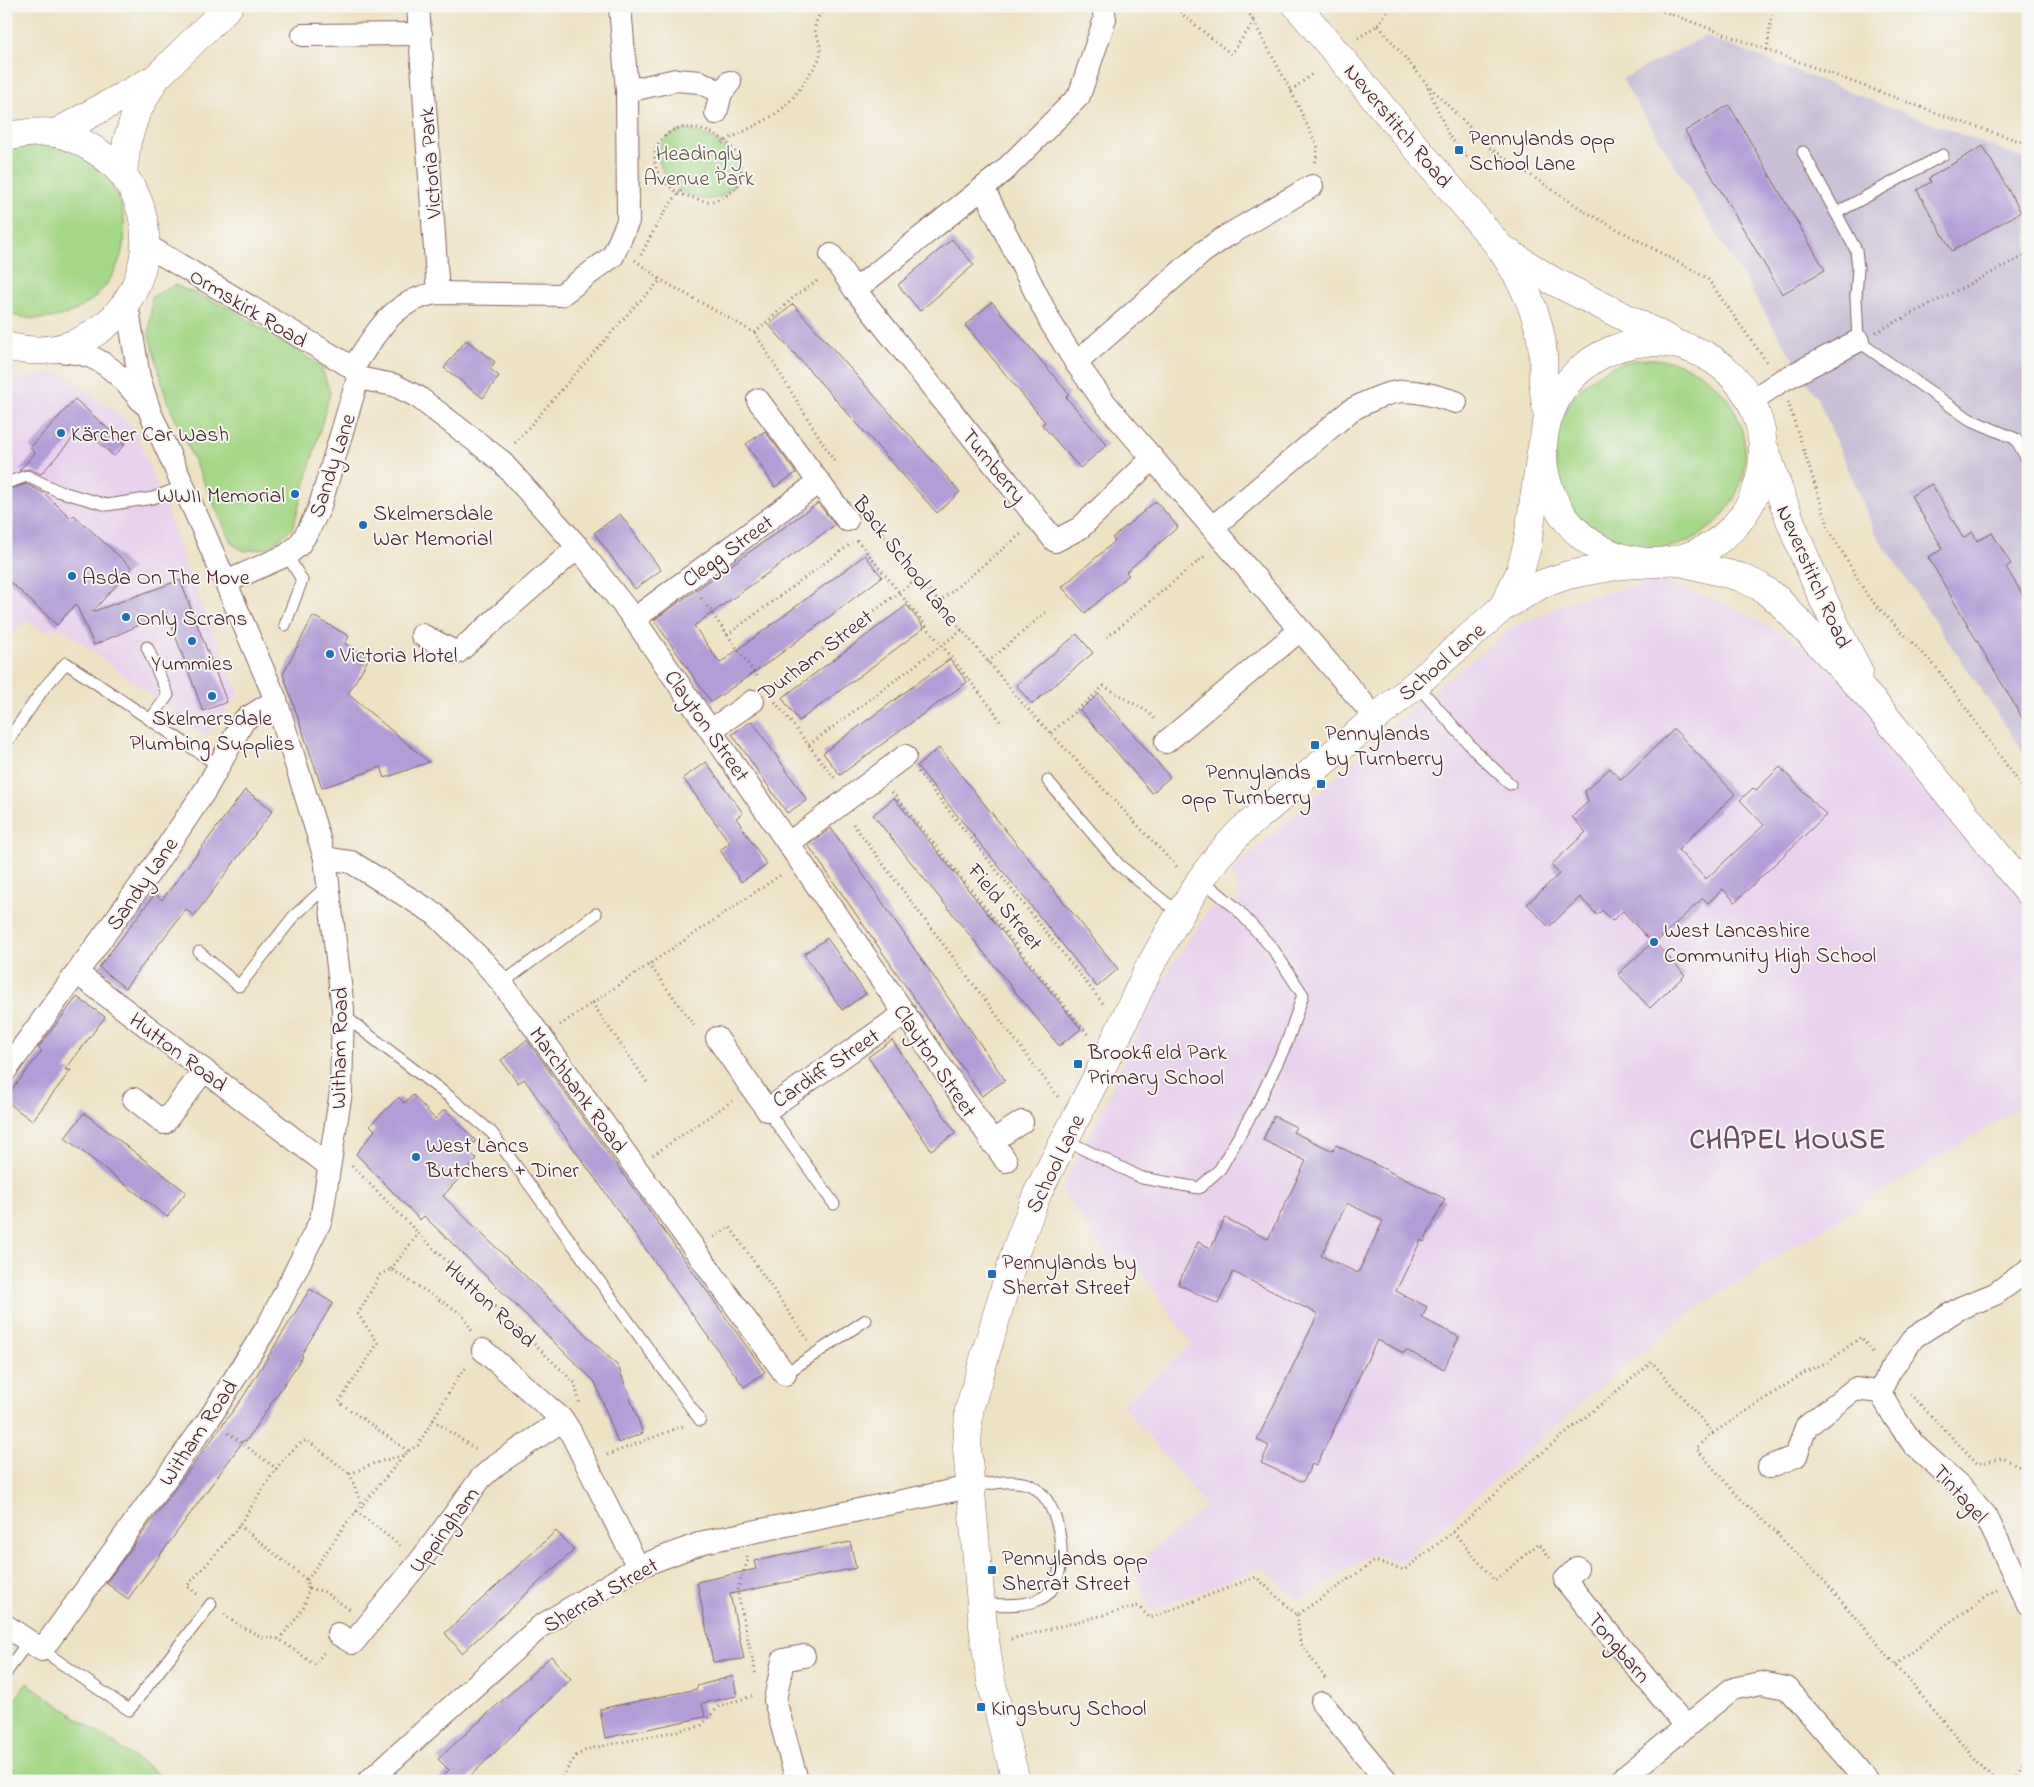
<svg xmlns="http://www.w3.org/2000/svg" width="2034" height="1787" viewBox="0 0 2034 1787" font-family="'Indie Flower',sans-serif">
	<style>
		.built { fill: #e9d2ed }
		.industrial { fill: #c9bfd7 }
		.green { fill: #a4d787; stroke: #777b59 }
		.building { fill: #b29dd6; fill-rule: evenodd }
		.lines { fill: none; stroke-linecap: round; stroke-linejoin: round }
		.service-casing { stroke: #836361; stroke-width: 13 }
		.minor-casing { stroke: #836361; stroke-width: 24 }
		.tertiary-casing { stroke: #836361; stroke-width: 29 }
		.primary-casing { stroke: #836361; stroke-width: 29 }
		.path { stroke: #836361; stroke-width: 3; stroke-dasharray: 1 4; stroke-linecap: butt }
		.service { stroke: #fff; stroke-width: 11 }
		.minor { stroke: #fff; stroke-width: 22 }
		.tertiary { stroke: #fff; stroke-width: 28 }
		.primary { stroke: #fff; stroke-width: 28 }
		.poi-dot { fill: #1f6fb2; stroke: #f6f6f2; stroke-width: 2 }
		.labels { text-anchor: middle; stroke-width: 4; stroke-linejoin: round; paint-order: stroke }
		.street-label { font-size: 22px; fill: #4a1f2b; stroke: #f6f6f2 }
		.poi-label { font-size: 22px; fill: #4a1f2b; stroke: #f6f6f2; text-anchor: start }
		.park-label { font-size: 22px; fill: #655647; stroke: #f6f6f2 }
		.district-label { font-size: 28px; font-weight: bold; letter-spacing: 1px; fill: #6e4b67; stroke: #f6f6f2 }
	</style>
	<rect width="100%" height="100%" fill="#f6f6f2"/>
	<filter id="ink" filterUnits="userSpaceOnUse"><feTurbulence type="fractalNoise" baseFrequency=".02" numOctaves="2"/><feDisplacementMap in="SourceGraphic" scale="10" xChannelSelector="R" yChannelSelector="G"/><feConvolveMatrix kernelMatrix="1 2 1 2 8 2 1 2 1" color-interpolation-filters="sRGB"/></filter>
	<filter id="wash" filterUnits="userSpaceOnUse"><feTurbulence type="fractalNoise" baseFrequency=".0096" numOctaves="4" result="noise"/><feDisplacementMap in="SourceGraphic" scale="20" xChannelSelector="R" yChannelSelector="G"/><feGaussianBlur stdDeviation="1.12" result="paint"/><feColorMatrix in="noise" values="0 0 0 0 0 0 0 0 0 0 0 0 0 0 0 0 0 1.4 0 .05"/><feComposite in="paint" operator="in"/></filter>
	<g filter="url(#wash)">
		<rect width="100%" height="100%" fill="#eee2c4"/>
		<!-- built -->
		<g class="built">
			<polygon points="60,371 133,425 173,527 186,566 239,693 206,737 60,627 44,631 27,620 6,638 6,382"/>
			<polygon points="1661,581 1723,603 1789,636 1876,705 2028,892 2028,1102 1738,1281 1675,1324 1609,1379 1401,1563 1373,1554 1299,1601 1262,1567 1150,1611 1134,1566 1206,1506 1122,1404 1192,1345 1129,1254 1115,1268 1061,1188 1098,1121 1131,1044 1172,965 1212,906 1241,900 1232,871 1431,692 1516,625 1578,599"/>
		</g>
		<!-- industrial -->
		<polygon class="industrial" points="1705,36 2028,160 2028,759 1877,536 1820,403 1622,79"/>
		<!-- green -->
		<g class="green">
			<path d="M684,130C713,131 764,166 726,193C687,221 622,145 684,130Z"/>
			<path d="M52,143C62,147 75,150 84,156C171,216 106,348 6,313V148Z"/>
			<polygon points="175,285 233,310 321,366 330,393 293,528 267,548 245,551 232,544 167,401 149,335 152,297"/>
			<circle cx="1650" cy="454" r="95"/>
			<polygon points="27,1683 168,1781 6,1781 6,1712"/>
		</g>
		<g id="blocks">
			<!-- building -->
			<g class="building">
				<polygon points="1729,105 1825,270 1782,294 1685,131"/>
				<polygon points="1983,146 2021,212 1952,251 1917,190 1931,182 1929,178"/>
				<polygon points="952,239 974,265 920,311 898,285"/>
				<polygon points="992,302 1069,394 1066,397 1107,445 1080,468 1042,425 1045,422 965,325"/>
				<polygon points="793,304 960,492 937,513 769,325"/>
				<polygon points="466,340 495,362 490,369 499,376 483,398 444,368"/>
				<polygon points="75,399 125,444 114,456 82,428 41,474 30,469 19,471 35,453 30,448"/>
				<polygon points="765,431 796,473 775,487 746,444"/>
				<polygon points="26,484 44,493 71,518 74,515 132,568 92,612 180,580 227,702 203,711 167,613 94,645 76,604 57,625 6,578 6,490"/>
				<polygon points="1932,484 1963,538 1973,532 1977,541 1992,533 2011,564 2006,567 2028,604 2028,728 1928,557 1943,549 1911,496"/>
				<polygon points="1156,501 1178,527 1126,572 1129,575 1085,613 1062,587 1115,541 1112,538"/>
				<polygon points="818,503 835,525 694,626 720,663 865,555 882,577 772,660 711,702 654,620"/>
				<polygon points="620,514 661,570 635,589 594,533"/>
				<polygon points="907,605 924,628 799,721 782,698"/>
				<polygon points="313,616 349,636 345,644 369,658 348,694 429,762 385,778 381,767 322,788 283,674"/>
				<polygon points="1077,634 1093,653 1032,704 1016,685"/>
				<polygon points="950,659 967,682 840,775 823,753"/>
				<polygon points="1099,694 1170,777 1152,793 1080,710"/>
				<polygon points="752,721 807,800 787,813 732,734"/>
				<polygon points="1674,729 1735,794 1678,850 1706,879 1764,825 1740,800 1753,788 1756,790 1780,767 1826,815 1735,902 1723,889 1708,903 1703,898 1655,943 1685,975 1650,1008 1618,974 1652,943 1623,911 1612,921 1602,910 1597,915 1580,897 1549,927 1527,904 1559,874 1551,865 1586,832 1572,817 1588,802 1585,791 1610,768 1621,780"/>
				<polygon points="939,748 1118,969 1097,987 917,766"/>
				<polygon points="706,762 743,813 736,818 767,865 741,882 720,850 730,843 683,778"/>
				<polygon points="245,790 273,810 194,916 186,909 125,988 99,967 155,894 162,900"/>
				<polygon points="894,798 1081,1029 1059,1046 873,815"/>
				<polygon points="831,828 1005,1080 982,1096 808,845"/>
				<polygon points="827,938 866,994 842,1010 804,954"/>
				<polygon points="77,997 105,1017 65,1070 71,1070 32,1121 6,1101 6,1097 42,1051 38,1048"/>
				<polygon points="527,1040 765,1372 744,1387 524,1079 518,1083 501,1060"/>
				<polygon points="892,1040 956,1133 931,1150 868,1057"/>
				<polygon points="413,1095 435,1119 445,1109 476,1141 467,1150 477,1159 443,1196 618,1366 643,1433 618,1443 595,1382 424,1216 420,1220 356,1154 375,1130 370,1125 399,1097 404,1103"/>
				<polygon points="84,1113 186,1192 167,1217 65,1138"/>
				<path d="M1274,1116L1296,1127L1293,1132L1333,1151L1336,1145L1445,1199L1424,1242L1421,1240L1396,1291L1427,1307L1422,1318L1459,1337L1444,1369L1406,1350L1404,1353L1377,1340L1316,1466L1312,1464L1303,1482L1261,1463L1269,1446L1257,1440L1318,1314L1233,1272L1218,1304L1178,1284L1198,1242L1211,1248L1225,1218L1268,1239L1306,1161L1263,1140ZM1347,1203L1383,1221L1358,1273L1321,1256Z"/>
				<polygon points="310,1289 333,1303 301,1355 303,1356 246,1441 244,1440 128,1599 106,1583 243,1397"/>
				<polygon points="556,1531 574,1550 462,1653 445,1633"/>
				<polygon points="850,1542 856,1568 730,1594 744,1659 713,1662 697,1582 756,1569 754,1561"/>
				<polygon points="551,1656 571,1679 465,1781 437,1781 449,1770 438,1759"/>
				<polygon points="733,1676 737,1696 702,1703 705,1717 605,1738 600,1709 697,1689 697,1686"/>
			</g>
		</g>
	</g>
	<g filter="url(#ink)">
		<use href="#blocks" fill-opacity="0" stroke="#836361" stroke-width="1"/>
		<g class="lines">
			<!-- service casing -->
			<g class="service-casing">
				<g id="service">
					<polyline points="1803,152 1856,250 1858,268 1856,297 1858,341 1969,419 2016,439 2028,461"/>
					<polyline points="1836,213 1943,155"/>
					<polyline points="6,483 27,476 58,491 107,505 153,498 183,486"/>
					<polyline points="285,625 302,580 287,555"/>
					<polyline points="147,647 168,695 150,720"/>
					<polyline points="1416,684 1477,753 1510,784"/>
					<polyline points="6,743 44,688 66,663 219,766"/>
					<polyline points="1048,781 1119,865 1180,914"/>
					<polyline points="199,952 239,986 294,916 328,885"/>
					<polyline points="502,983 596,914"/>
					<polyline points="343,1015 451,1098 492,1133 700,1420"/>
					<polyline points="767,1110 834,1204"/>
					<polyline points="1065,1140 1142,1178 1199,1188 1220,1169 1259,1101 1287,1042 1303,995 1273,949 1236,908 1201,879"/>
					<polyline points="785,1374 866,1320"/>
					<path d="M970,1487C988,1484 1012,1478 1030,1485C1064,1500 1075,1586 1038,1600C1020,1607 998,1604 980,1605"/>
					<polyline points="42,1650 129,1710 211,1604"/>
					<polyline points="6,1673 28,1641"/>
				</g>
			</g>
			<!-- minor casing -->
			<g class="minor-casing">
				<g id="minor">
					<polyline points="418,6 438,293"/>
					<polyline points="303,35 421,34"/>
					<polyline points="627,91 676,80 700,82 721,93"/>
					<polyline points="716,113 721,93 730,82"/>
					<polyline points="983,188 1051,323 1076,363 1105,403 1375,717"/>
					<polyline points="146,245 353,368"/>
					<polyline points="831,255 855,290 1055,541 1080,528 1153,458"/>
					<polyline points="855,290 1004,171 1079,96 1105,19 1103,6"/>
					<path d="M52,350C64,352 80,352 91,357C113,366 128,385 143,403"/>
					<polyline points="1076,363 1203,252 1225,237 1312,186"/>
					<path d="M353,368C376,333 392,300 438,293L561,295L613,256L628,221L627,91L620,6"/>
					<polyline points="358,378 394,385 418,397 500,460 578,547 634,619 1006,1161"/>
					<polyline points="758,400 847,520"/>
					<polyline points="1751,401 1781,381 1858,341"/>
					<path d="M1213,527L1351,410C1398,386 1406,387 1456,402"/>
					<polyline points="226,582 287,555 299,545 308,531 319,509 358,378 353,368"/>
					<polyline points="634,619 819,482"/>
					<polyline points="422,635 457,653 578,547"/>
					<polyline points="711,730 753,701"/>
					<polyline points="1166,742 1300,630"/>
					<polyline points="789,843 905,756"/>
					<polyline points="325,858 351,862 435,914 484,962 502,983 785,1374"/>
					<polyline points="77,973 328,1165"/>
					<polyline points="717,1038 767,1110 905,1013"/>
					<polyline points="6,1070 153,868 206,789 244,720 276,700"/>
					<polyline points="134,1099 164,1123 204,1070"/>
					<polyline points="991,1142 1022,1122"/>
					<polyline points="2028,1270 1995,1294 1960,1308 1914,1337 1889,1373 1880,1392 1895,1418 1914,1445 1960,1486 1986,1516 2028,1604"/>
					<polyline points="483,1350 563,1420 570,1431 638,1567"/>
					<polyline points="1769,1467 1796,1456 1806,1427 1855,1389 1880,1392"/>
					<polyline points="1577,1568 1565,1580 1686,1727"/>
					<polyline points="6,1626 42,1650 209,1419 269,1324 321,1220 341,1092 343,1009 325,858 276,700 204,532 150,412 139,377 127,304"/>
					<polyline points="338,1634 353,1643 420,1561 481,1478 497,1464 563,1420"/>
					<polyline points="1322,1703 1387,1781"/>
					<polyline points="369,1781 541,1626 638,1567 704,1542 970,1487"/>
					<polyline points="797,1781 775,1700 783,1660 804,1656"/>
					<polyline points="1620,1781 1732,1689 1761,1683 1787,1688 1868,1781"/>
				</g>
			</g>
			<!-- tertiary casing -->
			<g class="tertiary-casing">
				<g id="tertiary">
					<polyline points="1503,607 1520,572 1527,546 1542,446"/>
					<polyline points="1016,1781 991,1681 983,1626 967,1448 969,1410 1016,1250 1037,1194 1107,1057 1149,968 1174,924 1201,879 1218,856 1240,832 1416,684 1503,607 1542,584 1568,575 1622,565 1657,563"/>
				</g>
			</g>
			<!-- primary casing -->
			<g class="primary-casing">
				<g id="primary">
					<path d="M1297,6L1499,246C1521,278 1541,315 1543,355C1544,364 1543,373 1543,382C1544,394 1546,406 1548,417"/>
					<polyline points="56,133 156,78 229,6"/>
					<path d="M6,137C23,133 38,131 55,133C68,135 82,142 93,149C164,190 161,292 93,334C67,351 36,354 6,346"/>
					<polyline points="123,174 127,141 136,113 155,79"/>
					<polyline points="1506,251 1551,280 1670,340"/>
					<circle cx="1653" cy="452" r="110"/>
					<path d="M1766,452C1791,529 1821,600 1859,672"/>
					<polyline points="1676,561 1740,577 1759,586 1778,600 1876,705 2028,892"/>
				</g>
			</g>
			<!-- path -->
			<g class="path">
				<polyline points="1172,6 1231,54 1254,22 1291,91 1318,148 1315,164"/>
				<polyline points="1245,6 1254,22"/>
				<polyline points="1649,6 1950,118 2028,144"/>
				<polyline points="1378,25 1391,6"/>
				<polyline points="1358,38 1378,25 1427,84 1490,148 1584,211 1707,278 1768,364"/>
				<polyline points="1767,50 1773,6"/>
				<polyline points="1428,87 1449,136 1469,159"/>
				<polyline points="1291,91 1312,74"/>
				<path d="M687,127C701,129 714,132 726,142C748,161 747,191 716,200C709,203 701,200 694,198C685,196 677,193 670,187C644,167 652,130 687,127Z"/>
				<path d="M722,143C742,131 768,122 785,106C795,97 801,87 808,76C812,70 818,63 820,56C824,33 803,35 826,6"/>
				<path d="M641,255C653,232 664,209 682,190"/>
				<polyline points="635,260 661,280 755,333 834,461"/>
				<polyline points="1876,332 2028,254"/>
				<polyline points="755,333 795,296 816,282 819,278"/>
				<polyline points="1788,402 1830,531 1869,598 1936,667 2028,795"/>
				<polyline points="515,443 634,307 661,280"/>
				<polyline points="869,517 1022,703 1179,869"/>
				<polyline points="857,540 994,711 1001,723"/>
				<polyline points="701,598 758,678"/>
				<polyline points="939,602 1021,534"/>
				<polyline points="727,635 852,543"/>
				<polyline points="1107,637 1207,554"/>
				<polyline points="988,662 1047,611"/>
				<polyline points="770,688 919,578"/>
				<polyline points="775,702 836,780"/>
				<polyline points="1051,733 1104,686 1148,712 1156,720"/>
				<polyline points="809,745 962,630"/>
				<polyline points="918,772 1105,1006"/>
				<polyline points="892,792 1089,1036"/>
				<polyline points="853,824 1058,1097"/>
				<polyline points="649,964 696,1028"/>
				<polyline points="592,1003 649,1085"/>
				<polyline points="560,1025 782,874"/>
				<polyline points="653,1155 732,1101"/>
				<polyline points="352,1166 431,1246 575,1383 580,1405"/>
				<polyline points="714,1237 730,1227 808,1340"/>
				<polyline points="391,1269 418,1234"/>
				<polyline points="1910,1394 1978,1464 2003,1458 2028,1470"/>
				<polyline points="433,1420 478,1451"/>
				<polyline points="228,1433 277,1469"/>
				<polyline points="1713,1433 1696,1448 1733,1491 1826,1583 1994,1781"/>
				<polyline points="408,1451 339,1402 378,1343 358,1314 380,1275 391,1269 462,1314 472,1331"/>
				<polyline points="607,1455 683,1426"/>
				<polyline points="362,1507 350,1474 375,1463 405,1455"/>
				<polyline points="356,1511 403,1548"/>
				<path d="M239,1525L307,1580C312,1605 294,1621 279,1639"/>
				<polyline points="1453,1532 1495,1581 1539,1543 1552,1561"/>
				<polyline points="747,1556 748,1560 737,1590 756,1676"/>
				<polyline points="307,1580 345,1525 408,1451 418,1445 460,1374 468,1366"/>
				<polyline points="309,1589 323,1591 352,1611"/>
				<path d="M197,1594L187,1586C205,1566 224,1546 240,1524C256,1502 282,1450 307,1440L350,1474"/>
				<polyline points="224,1614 238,1625 262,1637 279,1639 315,1665 324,1652"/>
				<polyline points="1297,1615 1300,1642 1327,1681"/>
				<polyline points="1011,1639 1138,1606 1150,1618 1256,1577 1297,1615 1375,1561 1404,1570 1453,1532 1530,1463 1652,1362 1713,1433 1807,1371 1828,1362 1861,1337 1874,1354"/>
				<polyline points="1896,1665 1947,1624 1997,1590"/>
				<polyline points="6,1768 15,1781"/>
				<polyline points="2016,1778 2021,1781"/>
				<polyline points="559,1781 576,1756 588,1749 701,1726 719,1706 752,1696"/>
				<polyline points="2014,1781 2028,1756"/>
			</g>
			<!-- service -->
			<use href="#service" class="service"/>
			<!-- minor -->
			<use href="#minor" class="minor"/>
			<!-- tertiary -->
			<use href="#tertiary" class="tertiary"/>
			<!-- primary -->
			<use href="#primary" class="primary"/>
		</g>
	</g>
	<!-- markers -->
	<g class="poi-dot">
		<rect x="1454" y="145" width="10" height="10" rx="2.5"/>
		<circle cx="61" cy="433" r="5"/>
		<circle cx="295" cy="494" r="5"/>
		<circle cx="363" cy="525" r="5"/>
		<circle cx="72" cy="576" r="5"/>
		<circle cx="126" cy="617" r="5"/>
		<circle cx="192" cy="641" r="5"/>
		<circle cx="330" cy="654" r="5"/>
		<circle cx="212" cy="696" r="5"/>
		<rect x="1310" y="740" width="10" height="10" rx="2.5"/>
		<rect x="1316" y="779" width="10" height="10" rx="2.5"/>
		<circle cx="1654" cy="942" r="5"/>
		<rect x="1073" y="1059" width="10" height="10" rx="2.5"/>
		<circle cx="416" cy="1157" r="5"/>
		<rect x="987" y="1269" width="10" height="10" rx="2.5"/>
		<rect x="987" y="1565" width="10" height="10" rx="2.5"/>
		<rect x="976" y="1702" width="10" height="10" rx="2.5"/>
	</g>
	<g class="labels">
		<!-- street labels -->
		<g class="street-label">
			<text transform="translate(1399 125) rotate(50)" y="8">Neverstitch Road</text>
			<text transform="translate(429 163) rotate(-94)" y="8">Victoria Park</text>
			<text transform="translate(249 307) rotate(31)" y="8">Ormskirk Road</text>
			<text transform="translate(331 465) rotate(-72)" y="8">Sandy Lane</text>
			<text transform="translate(995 465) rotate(51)" y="8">Turnberry</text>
			<text transform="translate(727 550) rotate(-36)" y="8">Clegg Street</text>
			<text transform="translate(907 560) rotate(52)" y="8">Back School Lane</text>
			<text transform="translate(1815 576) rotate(66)" y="8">Neverstitch Road</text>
			<text transform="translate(815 654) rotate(-37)" y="8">Durham Street</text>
			<text transform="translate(1441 661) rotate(-41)" y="8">School Lane</text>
			<text transform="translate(708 725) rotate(55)" y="8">Clayton Street</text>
			<text transform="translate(141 883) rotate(-55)" y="8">Sandy Lane</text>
			<text transform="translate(1006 906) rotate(51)" y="8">Field Street</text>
			<text transform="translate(338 1048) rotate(-89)" y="8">Witham Road</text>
			<text transform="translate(179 1051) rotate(37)" y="8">Hutton Road</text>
			<text transform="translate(936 1060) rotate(56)" y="8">Clayton Street</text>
			<text transform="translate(825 1067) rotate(-34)" y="8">Cardiff Street</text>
			<text transform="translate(579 1089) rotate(54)" y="8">Marchbank Road</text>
			<text transform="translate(1054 1163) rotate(-64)" y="8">School Lane</text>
			<text transform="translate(491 1303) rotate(43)" y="8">Hutton Road</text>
			<text transform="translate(197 1432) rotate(-56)" y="8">Witham Road</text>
			<text transform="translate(1961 1493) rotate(48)" y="8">Tintagel</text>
			<text transform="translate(443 1529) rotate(-53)" y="8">Uppingham</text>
			<text transform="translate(600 1594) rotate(-30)" y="8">Sherrat Street</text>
			<text transform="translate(1620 1647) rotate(50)" y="8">Tongbarn</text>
		</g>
		<!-- poi labels -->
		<g class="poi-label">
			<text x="1469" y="145">Pennylands opp<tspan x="1469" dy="25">School Lane</tspan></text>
			<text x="71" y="441">Kärcher Car Wash</text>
			<text x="285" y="502" text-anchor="end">WWII Memorial</text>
			<text x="373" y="520">Skelmersdale<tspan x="373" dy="25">War Memorial</tspan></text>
			<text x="82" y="584">Asda On The Move</text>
			<text x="136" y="625">Only Scrans</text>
			<text x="340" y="662">Victoria Hotel</text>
			<text x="192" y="670" text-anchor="middle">Yummies</text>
			<text x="212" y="725" text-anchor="middle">Skelmersdale<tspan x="212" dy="25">Plumbing Supplies</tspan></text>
			<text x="1325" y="740">Pennylands<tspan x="1325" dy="25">by Turnberry</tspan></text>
			<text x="1311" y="779" text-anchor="end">Pennylands<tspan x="1311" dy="25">opp Turnberry</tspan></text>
			<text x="1664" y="937">West Lancashire<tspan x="1664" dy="25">Community High School</tspan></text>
			<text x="1088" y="1059">Brookfield Park<tspan x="1088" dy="25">Primary School</tspan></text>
			<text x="426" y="1152">West Lancs<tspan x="426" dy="25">Butchers + Diner</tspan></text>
			<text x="1002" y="1269">Pennylands by<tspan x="1002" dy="25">Sherrat Street</tspan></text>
			<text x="1002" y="1565">Pennylands opp<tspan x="1002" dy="25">Sherrat Street</tspan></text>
			<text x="991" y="1715">Kingsbury School</text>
		</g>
		<!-- park labels -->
		<g class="park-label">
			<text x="699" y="160">Headingly<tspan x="699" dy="25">Avenue Park</tspan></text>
		</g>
		<!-- district labels -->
		<g class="district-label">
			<text x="1788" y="1148">CHAPEL HOUSE</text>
		</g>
	</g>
	<!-- margin -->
	<rect width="2034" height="1787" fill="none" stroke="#f6f6f2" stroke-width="25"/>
</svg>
